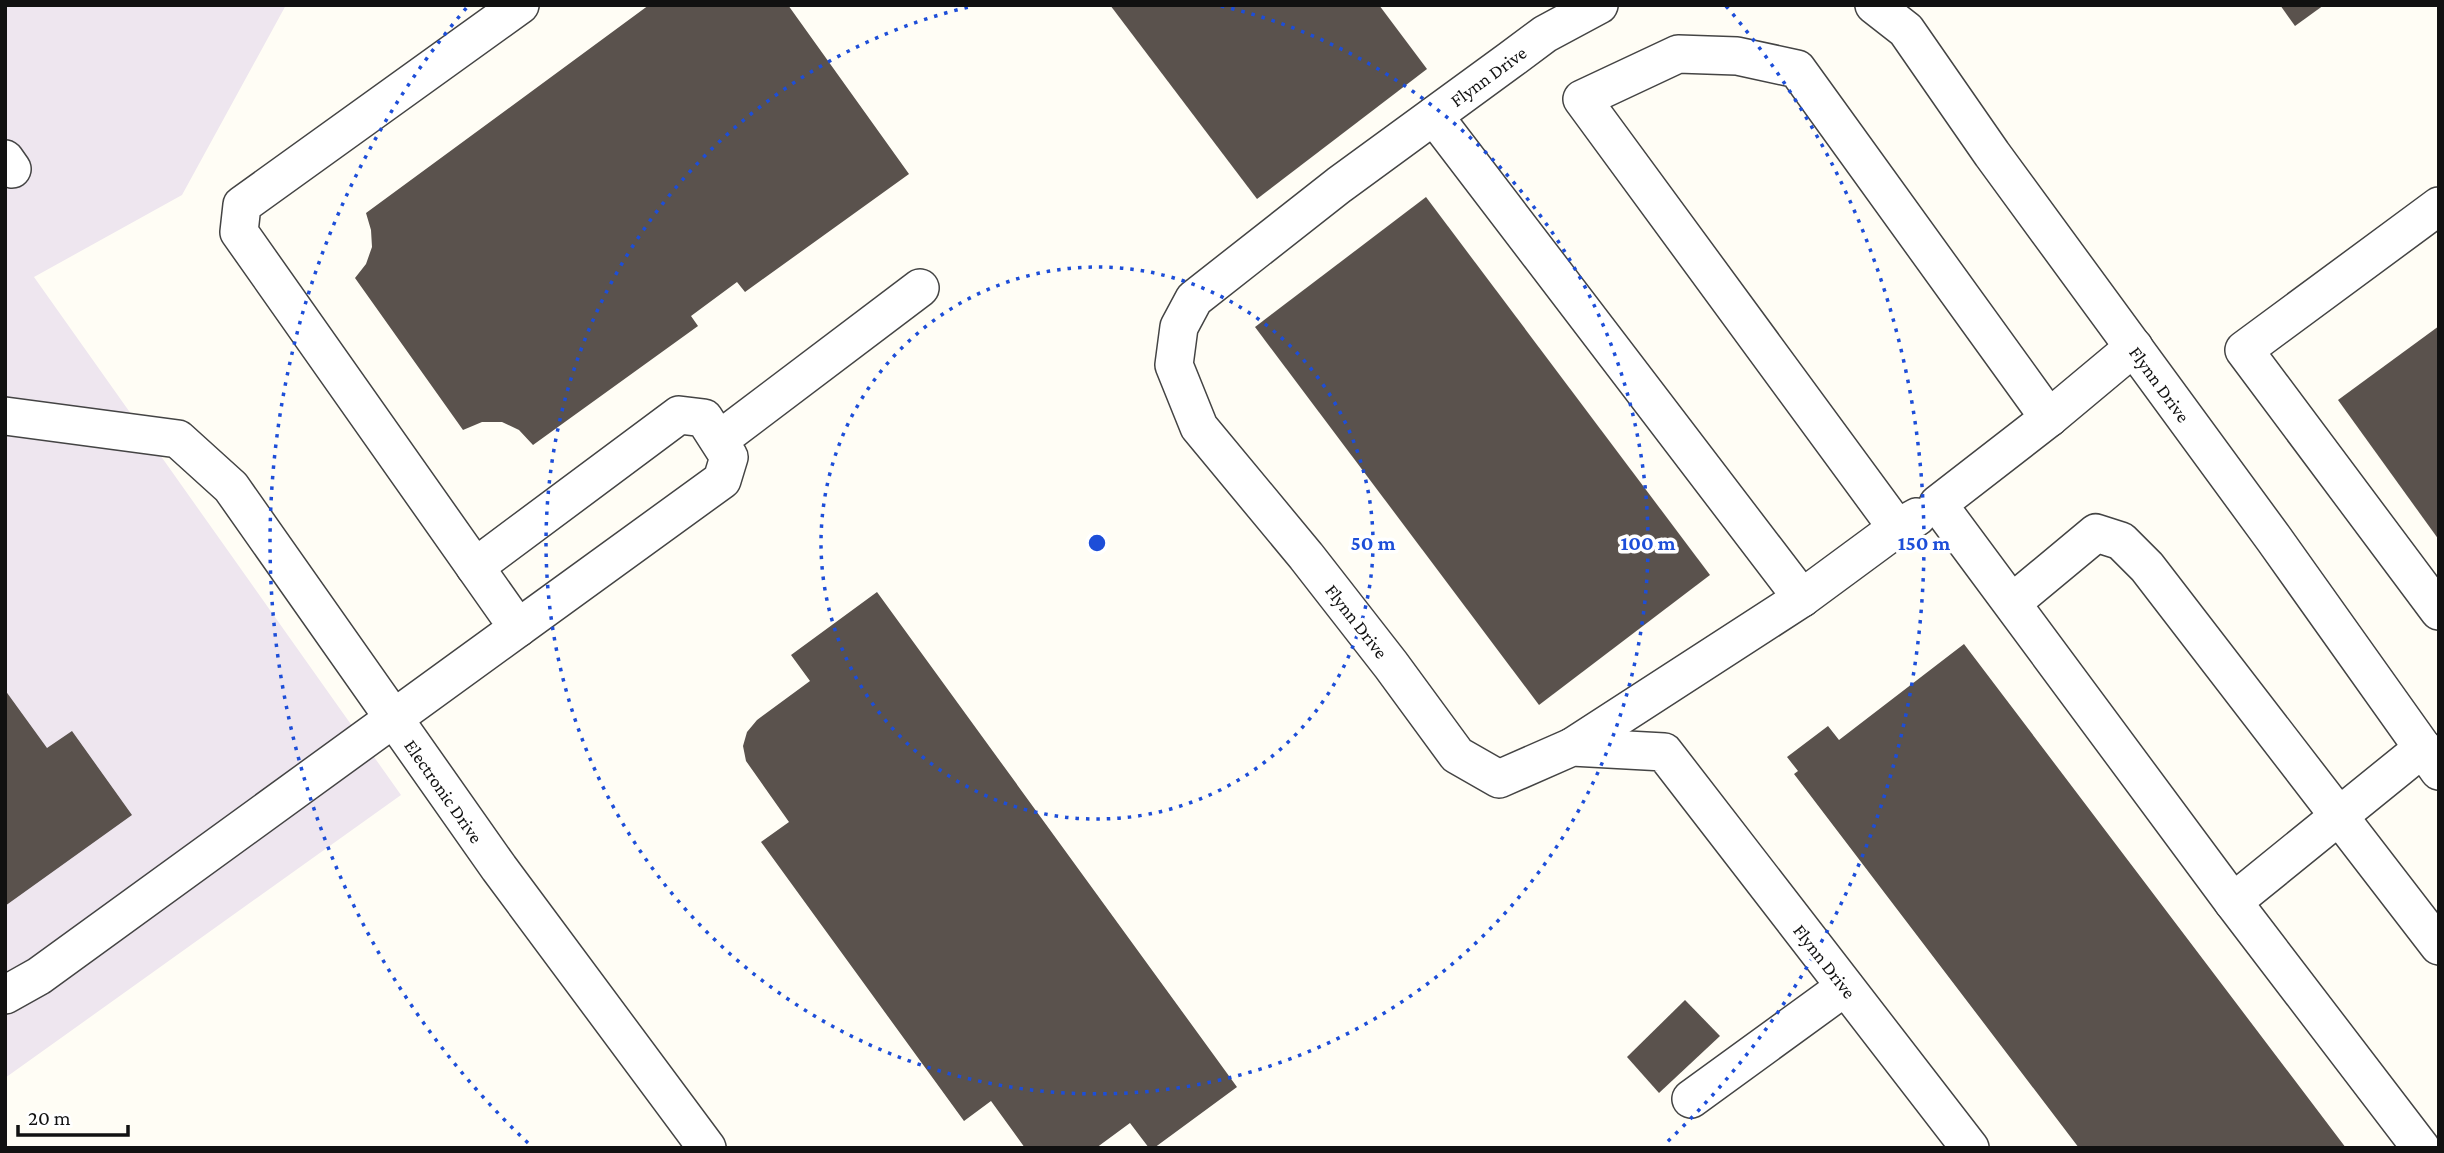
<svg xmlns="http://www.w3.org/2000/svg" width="2444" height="1153" viewBox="0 0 2444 1153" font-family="'Crimson Pro',serif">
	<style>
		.industrial { fill: #eee6ef }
		.building { fill: #5a524d }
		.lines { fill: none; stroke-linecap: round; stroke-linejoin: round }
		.minor-casing { stroke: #444; stroke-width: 40 }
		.minor { stroke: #fff; stroke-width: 37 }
		.ring { fill: none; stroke: #1d4ed8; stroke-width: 3.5; stroke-dasharray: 3.5 7 }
		.labels { text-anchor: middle; stroke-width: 7; stroke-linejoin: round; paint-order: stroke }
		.street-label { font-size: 19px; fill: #111; stroke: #fff }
		.centre { fill: #1d4ed8; stroke: #fff; stroke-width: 3.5 }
		.ring-label { font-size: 21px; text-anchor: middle; font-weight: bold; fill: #1d4ed8; stroke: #fff; stroke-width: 7; stroke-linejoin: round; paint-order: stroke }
	</style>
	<rect width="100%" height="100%" fill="#fffdf5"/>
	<!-- industrial -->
	<polygon class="industrial" points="5,5 286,5 182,195 34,277 401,795 5,1078"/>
	<!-- building -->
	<g class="building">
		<polygon points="649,5 788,5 909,174 745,292 737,282 691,316 698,326 533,445 519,430 502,422 482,422 463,430 355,278 366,264 372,247 371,230 366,213"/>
		<polygon points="1110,5 1379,5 1427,69 1257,199"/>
		<polygon points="2280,5 2324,5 2295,26"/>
		<polygon points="1426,197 1710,575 1539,705 1255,327"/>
		<polygon points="2439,326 2439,540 2338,400"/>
		<polygon points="877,592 1237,1087 1154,1148 1149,1148 1130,1123 1096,1148 1025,1148 991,1101 964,1121 761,842 789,822 746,761 743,746 747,732 757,720 810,681 791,655"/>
		<polygon points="1964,644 2346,1148 2079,1148 1794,774 1798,771 1787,757 1828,726 1839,740"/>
		<polygon points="5,690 47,748 72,731 132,815 5,906"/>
		<polygon points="1685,1000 1720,1036 1659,1093 1627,1057"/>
	</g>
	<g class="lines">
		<!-- minor casing -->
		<g class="minor-casing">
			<g id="minor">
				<polyline points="1599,5 1545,34 1510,60 1339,185 1194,299 1179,327 1174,365 1199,427 1306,556 1391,665 1457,755 1499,779 1572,747 1664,752 1970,1148"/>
				<polyline points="1874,5 1906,30 1992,154 2274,539 2439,771"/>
				<polyline points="1434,116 1802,598"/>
				<polyline points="5,159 12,169"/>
				<polyline points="2439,206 2244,350 2439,611"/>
				<polyline points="2134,347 2049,418 1938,504 2233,902 2421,1148"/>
				<polyline points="5,416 178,439 231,487 499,868 707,1148"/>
				<polyline points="719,440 920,288"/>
				<polyline points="1897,528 1582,99 1678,54 1737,56 1797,69 2049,418"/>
				<polyline points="475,567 679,415 704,418 729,457 722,480 518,628"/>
				<polyline points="2013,602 2096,533 2121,541 2147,567 2439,946"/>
				<polyline points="1572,747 1802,598 1897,528 1917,517"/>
				<polyline points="2233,902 2423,748"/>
				<polyline points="5,995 39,976 518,628 239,232 242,205 520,5"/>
				<polyline points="1691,1099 1845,987"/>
			</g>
		</g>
		<!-- minor -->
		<use href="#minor" class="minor"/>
	</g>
	<!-- distance rings -->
	<g class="ring">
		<circle cx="1097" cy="543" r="276"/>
		<path d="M1221 6A551 551 0 1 1 973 6"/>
		<path d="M528 1143A827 827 0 0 1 468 6M1726 6A827 827 0 0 1 1666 1143"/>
	</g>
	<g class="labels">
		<!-- street labels -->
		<g class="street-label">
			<text transform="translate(1488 76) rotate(-36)" y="7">Flynn Drive</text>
			<text transform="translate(2160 384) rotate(54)" y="7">Flynn Drive</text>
			<text transform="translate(1357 621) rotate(52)" y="7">Flynn Drive</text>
			<text transform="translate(444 791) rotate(55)" y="7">Electronic Drive</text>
			<text transform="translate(1825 961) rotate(52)" y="7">Flynn Drive</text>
		</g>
	</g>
	<circle cx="1097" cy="543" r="10" class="centre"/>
	<g class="ring-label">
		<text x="1373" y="550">50 m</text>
		<text x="1648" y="550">100 m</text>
		<text x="1924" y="550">150 m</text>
	</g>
	<!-- border -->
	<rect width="2444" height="1153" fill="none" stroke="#111111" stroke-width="14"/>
	<!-- scale -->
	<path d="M18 1125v10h110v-10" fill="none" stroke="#111111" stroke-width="3.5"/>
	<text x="28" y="1125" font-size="21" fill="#111111" stroke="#ffffff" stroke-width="5" paint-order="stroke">20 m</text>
</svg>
